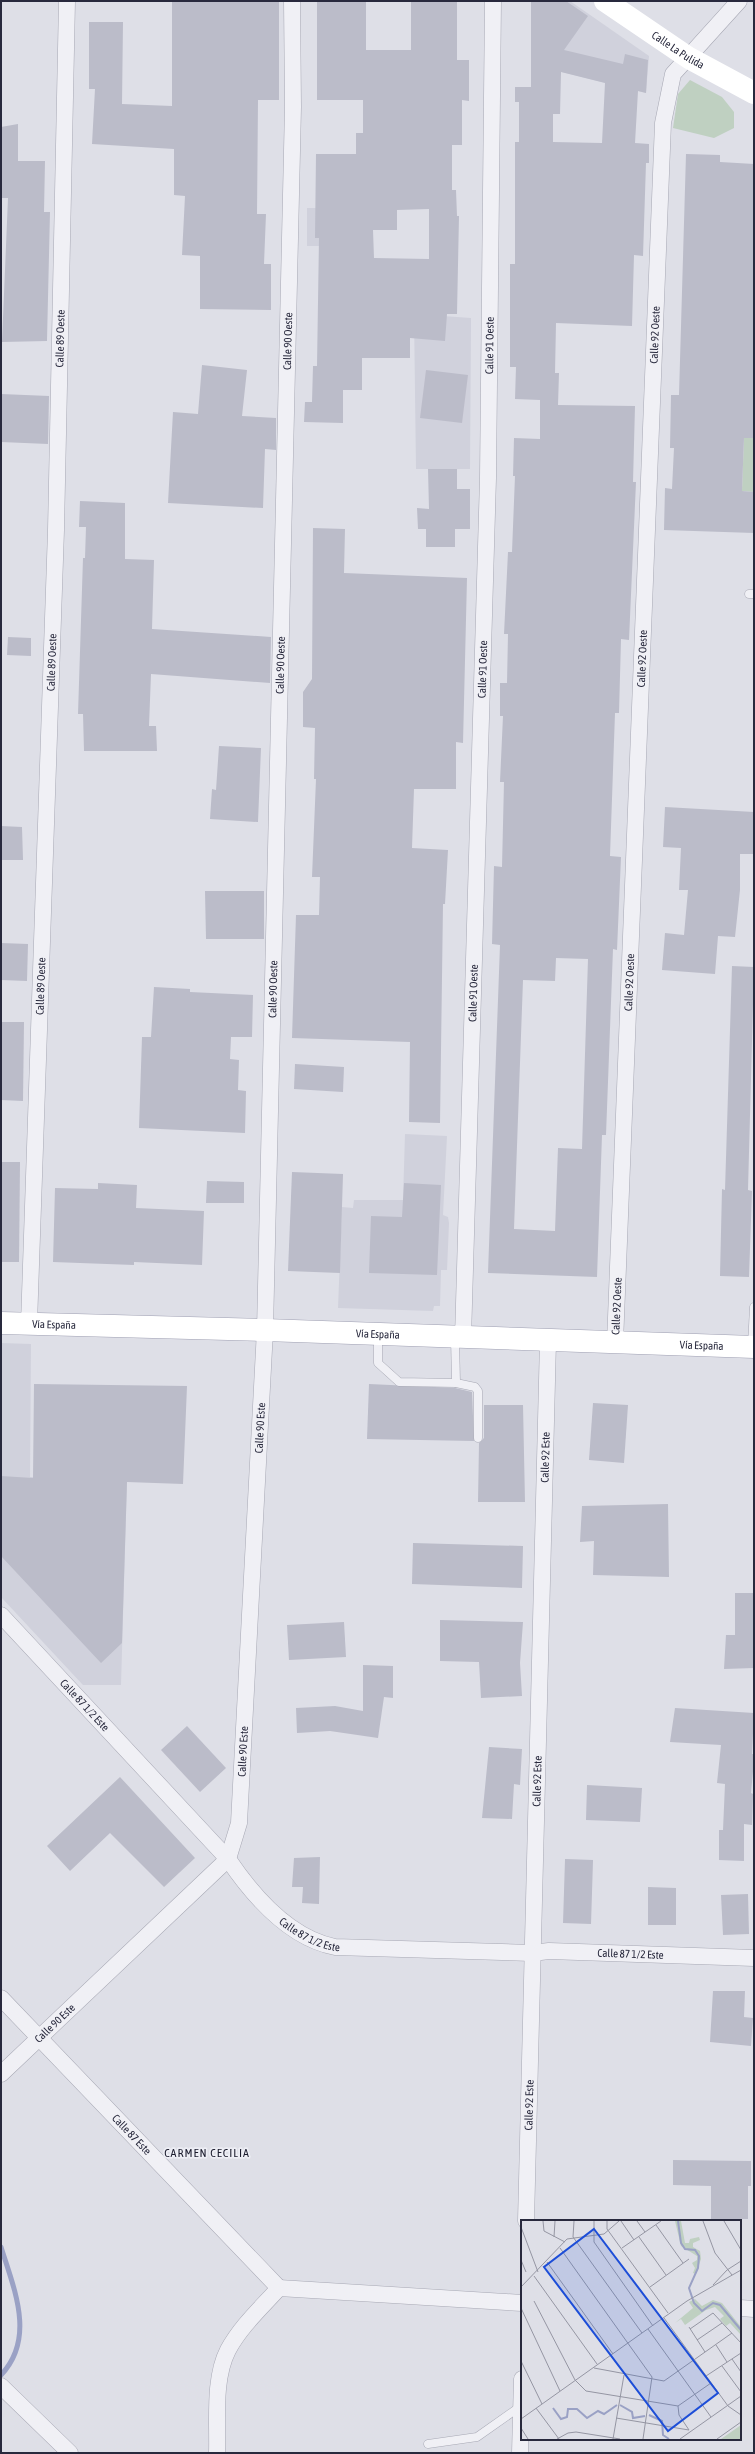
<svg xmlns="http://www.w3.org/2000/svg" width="755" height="2454" viewBox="0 0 755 2454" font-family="'Asap Condensed',sans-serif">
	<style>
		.built { fill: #d0d1dc }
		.green { fill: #bfd0c1 }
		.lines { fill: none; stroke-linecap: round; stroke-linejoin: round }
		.stream { stroke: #9aa1c5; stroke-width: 5 }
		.building { fill: #bbbcc9; fill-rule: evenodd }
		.service-casing { stroke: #a7a8b4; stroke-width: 9 }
		.minor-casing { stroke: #a7a8b4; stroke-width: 17 }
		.primary-casing { stroke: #9e9fb2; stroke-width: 23 }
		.service { stroke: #f0f0f5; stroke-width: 8 }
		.minor { stroke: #f0f0f5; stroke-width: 16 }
		.secondary { stroke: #fff; stroke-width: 22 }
		.primary { stroke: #fff; stroke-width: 22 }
		.labels { text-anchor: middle; stroke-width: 3.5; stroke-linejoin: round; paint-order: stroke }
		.street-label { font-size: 11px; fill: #28293d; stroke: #edeef5 }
		.neighbourhood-label { font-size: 12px; letter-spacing: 1px; fill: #1a1b2d; stroke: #edeef5 }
		.inset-river { fill: none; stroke: #9aa1c5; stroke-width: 2 }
		.inset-road { fill: none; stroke: #9596a3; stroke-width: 1 }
		.view { fill: #1d4ed8; fill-opacity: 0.15; stroke: #1d4ed8; stroke-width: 2 }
		.inset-edge { fill: none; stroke: #28293d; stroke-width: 2 }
	</style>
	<rect width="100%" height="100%" fill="#dedfe7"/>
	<!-- built -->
	<g class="built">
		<polygon points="564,1 570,1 649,56 646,93 562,72"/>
		<rect x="307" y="208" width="24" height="38"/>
		<polygon points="414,314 471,318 470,469 416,469"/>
		<polygon points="405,1134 447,1136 443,1215 448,1217 449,1223 447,1270 441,1270 440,1306 434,1306 433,1311 338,1308 342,1207 353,1208 354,1200 403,1200"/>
		<polygon points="1,1343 31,1344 30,1477 127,1481 121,1685 83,1685 1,1597"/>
	</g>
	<!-- green -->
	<g class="green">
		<polygon points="690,80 722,97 734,112 734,128 714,138 673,128 678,94"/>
		<polygon points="744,438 754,438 754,492 742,491"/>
	</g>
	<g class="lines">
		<!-- stream -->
		<path class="stream" d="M1,2247C14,2289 36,2338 1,2375"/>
	</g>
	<!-- building -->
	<g class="building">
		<polygon points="172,1 279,1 279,100 258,100 257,214 266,214 264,264 271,264 271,310 200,309 200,256 182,255 185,196 174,195 174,149 92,144 95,89 89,89 89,22 123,22 122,104 172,106"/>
		<path d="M317,1H366V50H411V1H457V60H469V101L462,100V145H452V190H456L457,216H459L457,314H447L445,341L410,338V358H362V390H343V423L304,422L305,402H312L313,366H317L319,238H315L316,154H356V133H363V100H317ZM429,209V259L374,258L373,230H397V210Z"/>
		<path d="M531,1H566L588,16L564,50L623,64L625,54L648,60L646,93L638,91L635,143L649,144V163H646L643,256L634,255L632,326L556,323L555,373H559L558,405L635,406L633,482H636L629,640L621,639L619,713H615L610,856L621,857L617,950L613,949L606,1135H602L597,1277L488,1273L500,945L492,944L494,866L502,867L504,782H500L503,716H500V683H507L508,634H504L508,552H512L515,476H513L514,438L540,439V400L515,399L516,367H510V264H515V142H519V102H515V87H531ZM561,72L605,83L602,143L553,142V114H560ZM556,958L588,959L582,1149L558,1148L555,1231L514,1229L523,980L555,981Z"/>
		<polygon points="18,124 18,161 45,161 44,212 50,212 47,341 2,342 8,198 1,198 1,127"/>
		<polygon points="686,154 720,155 720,162 754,164 754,438 744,438 742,491 754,492 754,533 664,530 665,488 672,489 674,448 670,448 671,395 679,395"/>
		<polygon points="202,365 247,370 242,416 276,418 276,450 265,449 263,508 168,503 173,412 198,414"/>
		<polygon points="426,370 468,375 462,423 420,418"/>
		<polygon points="1,394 49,396 48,444 1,442"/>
		<polygon points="428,469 457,469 457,489 470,489 470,529 455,529 455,547 426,547 426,529 418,529 417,508 429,509"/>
		<polygon points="80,501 125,503 125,559 154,560 152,629 271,637 270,683 151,674 149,726 156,726 157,751 84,751 83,714 78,714 83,558 85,558 86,527 79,527"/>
		<polygon points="313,528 345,529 344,573 467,578 463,743 456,742 456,789 414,789 412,848 448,850 445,904 443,904 440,1123 409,1122 410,1042 292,1038 296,915 319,915 320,877 312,877 316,779 314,779 315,728 303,727 303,692 312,679"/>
		<polygon points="8,637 31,638 31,656 7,655"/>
		<polygon points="219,746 261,748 258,822 210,819 212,789 216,790"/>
		<polygon points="665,807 754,812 754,854 740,854 740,890 735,937 718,936 715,974 662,970 665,933 684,935 688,890 679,890 681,848 663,847"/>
		<polygon points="1,826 22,827 23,860 1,860"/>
		<polygon points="205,891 264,891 264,939 206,939"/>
		<polygon points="1,943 28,944 27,981 1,980"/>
		<polygon points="732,966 754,967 748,1190 752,1191 749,1277 720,1276 722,1189 725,1190"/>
		<polygon points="154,987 190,989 190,992 253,995 252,1037 231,1037 230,1059 239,1060 238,1090 246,1091 245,1133 139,1128 142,1037 151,1037"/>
		<polygon points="1,1022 24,1022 23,1101 1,1100"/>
		<polygon points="295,1064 344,1067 343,1092 294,1089"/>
		<polygon points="1,1162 20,1162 19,1262 1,1262"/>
		<polygon points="292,1172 343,1174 340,1273 288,1271"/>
		<polygon points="207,1181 244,1182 244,1203 206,1203"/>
		<polygon points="98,1183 137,1185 136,1208 204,1211 202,1265 134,1262 134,1265 53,1262 55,1188 98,1189"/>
		<polygon points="404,1183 441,1185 437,1275 369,1273 371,1216 402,1217"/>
		<polygon points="34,1384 187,1386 183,1484 127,1482 122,1643 101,1663 1,1556 1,1476 33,1478"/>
		<polygon points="369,1384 455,1388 472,1392 474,1441 367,1439"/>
		<polygon points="593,1403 628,1405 624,1463 589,1460"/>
		<polygon points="484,1405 523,1405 525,1502 478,1502 479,1443 484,1438"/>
		<polygon points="668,1504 669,1577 593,1575 594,1541 580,1542 582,1506"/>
		<polygon points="413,1543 523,1546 522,1588 412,1584"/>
		<polygon points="735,1593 754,1593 754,1668 724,1669 726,1635 735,1635"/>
		<polygon points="440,1620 523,1622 520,1663 522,1696 481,1698 479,1662 440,1661"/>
		<polygon points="344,1622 346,1657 289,1660 287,1625"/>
		<polygon points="363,1665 393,1666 393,1698 384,1697 378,1738 330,1731 297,1733 296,1708 335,1706 363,1711"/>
		<polygon points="675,1708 754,1713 752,1754 754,1754 754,1761 751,1793 753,1794 752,1825 744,1824 744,1861 719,1860 719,1830 723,1830 725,1784 717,1783 721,1745 670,1742"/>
		<polygon points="187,1726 226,1768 200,1792 161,1750"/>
		<polygon points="489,1747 522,1749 520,1785 514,1784 512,1819 482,1818"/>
		<polygon points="120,1777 195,1858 164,1887 110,1833 70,1871 47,1846"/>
		<polygon points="587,1785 642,1788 640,1822 586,1820"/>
		<polygon points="320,1857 319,1904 302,1903 303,1887 292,1887 294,1858"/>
		<polygon points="565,1859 593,1860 591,1924 563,1923"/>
		<polygon points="648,1887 676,1888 676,1925 648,1925"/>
		<polygon points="748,1894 749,1934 723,1935 721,1895"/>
		<polygon points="713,1991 745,1991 744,2017 753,2018 751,2046 710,2042"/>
		<polygon points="673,2160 751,2161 751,2186 748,2186 748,2219 711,2219 711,2186 673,2185"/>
	</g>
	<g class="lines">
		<!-- service casing -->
		<g class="service-casing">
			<g id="service">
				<polyline points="749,594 754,594"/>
				<polyline points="378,1335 378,1363 399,1382 456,1383 475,1387 478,1391 478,1438"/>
				<polyline points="455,1338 456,1383"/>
				<polyline points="752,1346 754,1307"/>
				<polyline points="428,2444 477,2437 521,2406"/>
			</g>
		</g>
		<!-- minor casing -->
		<g class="minor-casing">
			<g id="minor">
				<path id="s1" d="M29,1324L56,530L67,1"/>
				<path id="s2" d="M463,1338L488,478L493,1"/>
				<path id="s3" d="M615,1343L663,123L673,74L739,1"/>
				<path id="s4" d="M1,1615L228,1859C253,1896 289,1938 335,1947L532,1953L549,1951L754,1958"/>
				<path id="s5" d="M1,1998L279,2288"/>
				<path id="s6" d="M1,2074L228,1859L239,1823L265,1330L293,107L292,1"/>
				<path id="s7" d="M526,2221L548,1341"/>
				<polyline points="279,2288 522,2303"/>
				<polyline points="740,2308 754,2309"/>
				<polyline points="1,2386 70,2453"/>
				<path d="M217,2453C218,2421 213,2379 228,2350C241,2326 261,2308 279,2288"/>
				<polyline points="520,2453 522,2379"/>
			</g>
		</g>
		<!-- primary casing -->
		<g class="primary-casing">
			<g id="primary">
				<path id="s9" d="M1,1323L265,1330L754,1347"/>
			</g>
		</g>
		<!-- service -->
		<use href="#service" class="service"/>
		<!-- minor -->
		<use href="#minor" class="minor"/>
		<!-- secondary -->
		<path class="secondary" id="s8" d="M605,1L689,58L754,93"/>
		<!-- primary -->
		<use href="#primary" class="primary"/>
	</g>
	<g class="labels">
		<!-- street labels -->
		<g class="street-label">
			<text dy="4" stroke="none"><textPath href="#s8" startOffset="88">Calle La Pulida</textPath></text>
			<text dy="4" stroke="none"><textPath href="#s3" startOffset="1009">Calle 92 Oeste</textPath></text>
			<text dy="4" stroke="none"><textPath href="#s1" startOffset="986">Calle 89 Oeste</textPath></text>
			<text dy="4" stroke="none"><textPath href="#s6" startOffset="1833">Calle 90 Oeste</textPath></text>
			<text dy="4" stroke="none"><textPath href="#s2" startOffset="993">Calle 91 Oeste</textPath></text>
			<text dy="4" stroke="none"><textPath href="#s3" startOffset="685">Calle 92 Oeste</textPath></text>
			<text dy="4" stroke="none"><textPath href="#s1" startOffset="662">Calle 89 Oeste</textPath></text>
			<text dy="4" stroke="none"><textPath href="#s6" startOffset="1509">Calle 90 Oeste</textPath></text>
			<text dy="4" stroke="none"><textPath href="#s2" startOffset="669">Calle 91 Oeste</textPath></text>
			<text dy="4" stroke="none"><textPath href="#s3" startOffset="361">Calle 92 Oeste</textPath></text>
			<text dy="4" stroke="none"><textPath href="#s1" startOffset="338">Calle 89 Oeste</textPath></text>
			<text dy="4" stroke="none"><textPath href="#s6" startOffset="1185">Calle 90 Oeste</textPath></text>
			<text dy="4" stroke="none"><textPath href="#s2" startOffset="345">Calle 91 Oeste</textPath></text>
			<text dy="4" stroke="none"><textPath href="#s3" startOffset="37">Calle 92 Oeste</textPath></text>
			<text dy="4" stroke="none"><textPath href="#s9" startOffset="53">Vía España</textPath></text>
			<text dy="4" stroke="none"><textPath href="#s9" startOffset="377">Vía España</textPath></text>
			<text dy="4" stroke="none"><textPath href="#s9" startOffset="701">Vía España</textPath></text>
			<text dy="4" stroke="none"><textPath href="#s6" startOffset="746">Calle 90 Este</textPath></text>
			<text dy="4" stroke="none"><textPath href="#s7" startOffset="764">Calle 92 Este</textPath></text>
			<text dy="4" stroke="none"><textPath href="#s4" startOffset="123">Calle 87 1/2 Este</textPath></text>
			<text dy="4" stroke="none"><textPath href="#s6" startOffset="422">Calle 90 Este</textPath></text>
			<text dy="4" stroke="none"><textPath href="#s7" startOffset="440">Calle 92 Este</textPath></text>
			<text dy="4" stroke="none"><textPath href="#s4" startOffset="447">Calle 87 1/2 Este</textPath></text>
			<text dy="4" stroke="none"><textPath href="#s4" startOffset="771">Calle 87 1/2 Este</textPath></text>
			<text dy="4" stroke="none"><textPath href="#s6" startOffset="74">Calle 90 Este</textPath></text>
			<text dy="4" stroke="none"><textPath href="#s7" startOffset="116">Calle 92 Este</textPath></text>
			<text dy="4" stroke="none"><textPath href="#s5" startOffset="189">Calle 87 Este</textPath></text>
		</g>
		<!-- neighbourhood labels -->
		<g class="neighbourhood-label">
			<text x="207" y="2157">CARMEN CECILIA</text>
		</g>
	</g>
	<!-- overview -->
	<g transform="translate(521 2220)">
		<rect width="220" height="220" fill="#dedfe7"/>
		<path d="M154,1H160L164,23H168L169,19L178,17L179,20L172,23V27L179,31L180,39L175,54L172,53L174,48L171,43L176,40V36L160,26ZM174,79L181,86L192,80L201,83L220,107V115L209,103L205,106L199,99L203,96L194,87L185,90L164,105L160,99L154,103L172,88L168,82ZM220,205V219H200Z" fill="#bfd0c1"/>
		<path class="inset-river" d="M157,1L160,23L164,29L174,30L178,36L177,48L168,68L173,83L181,91L192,83L199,85L220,110M99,185L111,192L112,198L124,196M32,188L40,199L46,197L47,189H56L66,198L77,191L83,194L96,185M128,195L141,201L142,215L148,219"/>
		<path class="inset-road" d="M22,1L23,11L44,22M53,1L52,17L121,113M73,1V22L132,106M86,1V9L147,93M100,1L113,20M116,1L124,12M182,1L194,33L211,55M203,1L220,30M135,5L162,43M0,7L17,52M33,17L34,1M118,17L145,55M39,28L131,157L122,219M101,28L140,1M0,40L5,52M26,42L92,134M13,56L76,144M192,65L206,50L220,41M0,67L46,19L83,14L98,1M129,67L168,39M13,81L54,160L65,171L157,186M0,88L39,171M143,98L207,186L220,195M168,107L184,132M127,109L190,197M169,109L192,93L220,123M176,120L201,103M195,125L206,142M211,139L220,152M0,141L21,184M201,146L220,172M73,148L143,161L211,113M185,156L220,133M157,186L190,163M157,186L158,195L168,210M15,188L38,219M95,198L168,210M0,199L166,81L220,50M0,208L7,219M36,219L47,213L55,212L99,219M92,219L103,155M159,219L220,176M196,219L220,202"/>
		<path class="view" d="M73,9L197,173L147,211L23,47Z"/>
		<rect width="220" height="220" class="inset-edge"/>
	</g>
	<!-- border -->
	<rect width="755" height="2454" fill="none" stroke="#28293d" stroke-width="4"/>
</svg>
